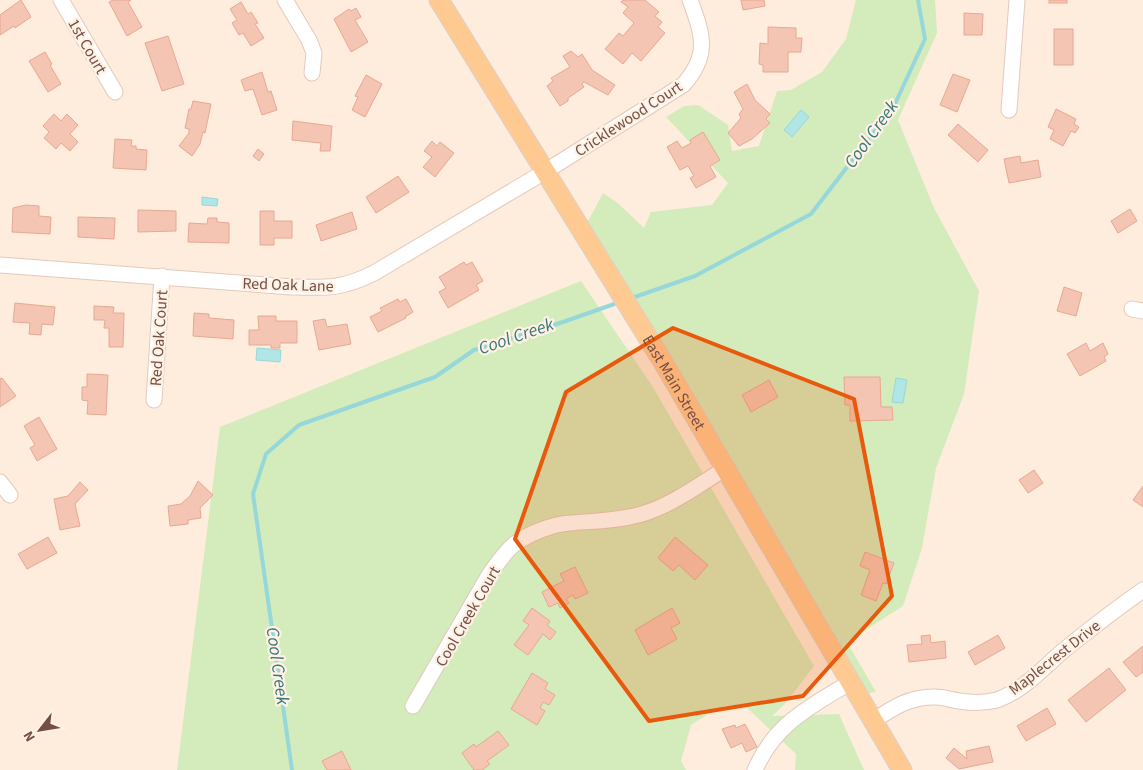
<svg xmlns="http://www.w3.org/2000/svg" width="1143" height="770" viewBox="0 0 1143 770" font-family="'Source Sans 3',sans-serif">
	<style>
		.green { fill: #d4ebbb }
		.water { fill: #b1e6e7; stroke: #96d8da }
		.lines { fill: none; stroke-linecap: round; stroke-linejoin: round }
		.stream { stroke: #96d8da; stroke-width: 4 }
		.building { fill: #f4c5b3; stroke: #e8a892 }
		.minor-casing { stroke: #e3c9bc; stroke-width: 17 }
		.major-casing { stroke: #dbd1ce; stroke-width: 21 }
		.minor { stroke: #fff; stroke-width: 15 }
		.major { stroke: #ffc992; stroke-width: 19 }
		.marked { fill: #e8590c; fill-opacity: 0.2; stroke: #e8590c; stroke-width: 4; stroke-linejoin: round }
		.labels { text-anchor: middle; stroke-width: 4.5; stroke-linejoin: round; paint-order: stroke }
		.street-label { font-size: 16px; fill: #744f44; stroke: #fff1e4 }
		.water-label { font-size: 18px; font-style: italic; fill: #38787b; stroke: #fff1e4 }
	</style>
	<rect width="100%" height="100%" fill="#feeddc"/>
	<!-- green -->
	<g class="green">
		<polygon points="856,0 935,0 937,33 898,120 934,208 979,291 964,394 936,468 922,548 903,606 847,642 876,692 869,693 586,225 603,193 619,204 644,228 651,212 712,205 728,183 666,117 684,106 698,105 728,125 732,151 759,146 777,91 791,90 822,72 846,39"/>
		<polygon points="581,281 653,387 814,666 785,704 772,716 839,714 864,770 795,770 796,754 743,704 713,711 691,725 681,761 686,770 177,770 220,427"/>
	</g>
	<!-- water -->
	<g class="water">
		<polygon points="801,110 809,117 792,137 784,130"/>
		<polygon points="202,197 218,199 217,206 202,205"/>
		<polygon points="257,348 281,350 280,362 256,360"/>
		<polygon points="896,378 907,380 903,403 892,402"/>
	</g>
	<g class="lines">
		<!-- stream -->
		<g class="stream">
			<polyline points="629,299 695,276 811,214 894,106 925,39 918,0"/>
			<polyline points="292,770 253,494 266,454 299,425 435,377 474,350 563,322 620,302"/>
		</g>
	</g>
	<!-- building -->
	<g class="building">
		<polygon points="21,0 31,17 15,28 14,26 0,35 0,15"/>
		<polygon points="113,0 131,0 128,2 142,27 127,36 109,2"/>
		<polygon points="623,0 645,0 659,12 655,16 662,22 658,27 665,33 641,61 632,53 623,64 605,49 619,33 623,36 634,23 623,13 628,7 621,2"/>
		<polygon points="741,0 764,0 765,6 743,10"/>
		<rect x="1049" y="0" width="18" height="3"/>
		<polygon points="241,2 248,14 251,12 258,23 255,24 264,38 251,46 243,33 239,35 232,23 237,20 230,9"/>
		<polygon points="356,8 361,17 355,20 368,42 351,52 334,19 349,9 351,11"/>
		<polygon points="964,13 983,14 982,35 964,35"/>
		<polygon points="768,27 796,28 796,38 802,38 801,52 788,52 788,72 763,72 763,65 759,64 760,43 768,44"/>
		<rect x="1054" y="29" width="19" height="36"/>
		<polygon points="168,36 184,84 162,91 145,43"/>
		<polygon points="571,51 578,57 582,54 592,70 615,85 608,95 584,82 582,84 584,87 568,98 568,101 560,106 547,86 553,81 551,78 570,67 563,56"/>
		<polygon points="45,52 52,64 50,65 61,84 48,92 29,61"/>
		<polygon points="262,72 268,92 271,91 277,110 262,115 253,89 245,91 241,80"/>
		<polygon points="953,74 970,80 957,112 940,105"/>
		<polygon points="366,75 382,84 365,117 352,110 358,97 355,96"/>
		<polygon points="747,84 755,100 770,114 766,119 770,123 752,139 739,146 728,133 741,118 739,114 743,109 734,92"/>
		<polygon points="193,101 211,104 205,133 203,132 200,144 192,156 179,146 189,133 189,129 185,128 189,109 191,109"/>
		<polygon points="1056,109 1076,119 1074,124 1079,127 1075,133 1071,131 1063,146 1050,139 1054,130 1048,127"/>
		<polygon points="54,114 61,121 67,114 78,125 70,134 78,142 70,151 61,143 56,149 44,138 49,132 43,126"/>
		<polygon points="293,121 332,126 330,151 320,151 321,143 292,140"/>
		<polygon points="958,124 988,150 978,162 948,135"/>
		<polygon points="703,132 720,160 710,166 716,177 696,188 690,178 694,176 688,166 680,170 667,147 677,141 682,148 691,143 690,140"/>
		<polygon points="115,139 132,140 131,146 136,146 136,149 147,150 146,170 113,168"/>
		<polygon points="432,141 437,146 440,142 454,153 435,177 423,167 432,157 424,151"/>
		<polygon points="258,149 264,154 259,161 253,156"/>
		<polygon points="1020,156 1021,163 1038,160 1041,177 1009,183 1004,159"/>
		<polygon points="398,176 409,192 376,213 366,197"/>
		<polygon points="26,205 39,206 39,216 51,217 50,234 12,232 13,208"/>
		<polygon points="1130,209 1137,221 1118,233 1111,221"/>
		<polygon points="138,210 176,211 176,231 138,232"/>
		<polygon points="260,211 274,211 274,221 292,221 292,238 274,238 274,245 260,245"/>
		<polygon points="352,212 357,229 321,241 316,225"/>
		<polygon points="78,217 115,218 114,239 78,237"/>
		<polygon points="208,218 217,218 217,222 229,223 229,243 188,242 189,223 207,224"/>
		<polygon points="464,262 466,265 472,262 483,281 476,285 479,290 448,308 439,292 446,288 439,277"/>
		<polygon points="1064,287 1082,293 1076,316 1057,311"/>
		<polygon points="398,299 400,302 406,299 413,312 405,317 406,318 378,332 370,317 382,311 380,308"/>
		<polygon points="15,303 55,307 53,325 42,324 41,335 29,334 30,323 13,322"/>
		<polygon points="94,306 114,307 113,313 124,313 123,347 109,347 109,328 104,328 105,320 94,320"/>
		<polygon points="194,313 209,314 209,318 234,320 233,339 193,336"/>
		<polygon points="258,316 276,316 276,321 297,321 297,343 280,343 280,348 271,348 271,345 249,345 249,330 259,330"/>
		<polygon points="325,319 327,327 347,324 351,344 319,350 313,321"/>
		<polygon points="1086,343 1090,351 1103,343 1108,354 1104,357 1106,361 1080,376 1067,354"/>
		<polygon points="87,374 108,375 106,415 87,414 88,401 82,400 82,387 87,387"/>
		<polygon points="844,377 880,377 881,407 892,407 893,420 850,421 850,405 845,405"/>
		<polygon points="2,378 16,396 0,407 0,379"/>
		<polygon points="769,380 778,397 751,412 742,395"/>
		<polygon points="39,417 57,449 37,461 30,448 35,445 24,426"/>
		<polygon points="1034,470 1043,483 1028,493 1019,480"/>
		<polygon points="198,481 213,495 200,508 201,518 188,520 188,524 170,526 168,506 181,504 190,496"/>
		<polygon points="80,482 88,490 75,504 80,526 60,530 54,499 68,496"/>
		<polygon points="1143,486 1143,507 1133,500"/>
		<polygon points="48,537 57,553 27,569 18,554"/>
		<polygon points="675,537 708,565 695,580 679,565 673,571 658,558"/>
		<polygon points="865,552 894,563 886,584 883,583 876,601 861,595 870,570 860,566"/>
		<polygon points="575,567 588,593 575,599 573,595 566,599 569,603 560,608 558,603 549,607 542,592 564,581 560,574"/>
		<polygon points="532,608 550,621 547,625 556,632 550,640 543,634 528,655 514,645 529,625 523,621"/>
		<polygon points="672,608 680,623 671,628 677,639 648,655 635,630"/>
		<polygon points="930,635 931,643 945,641 946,658 909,662 907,645 922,644 921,636"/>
		<polygon points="998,635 1005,648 975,665 968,652"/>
		<polygon points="1143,646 1143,672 1136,677 1123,662"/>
		<polygon points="1109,668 1126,690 1086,722 1068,700"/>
		<polygon points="532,673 548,683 545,689 555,695 549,705 543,702 540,708 545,711 537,725 511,709"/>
		<polygon points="1047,708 1056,724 1026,741 1017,726"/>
		<polygon points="745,724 757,747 746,752 742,743 731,748 722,729 735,725 736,728"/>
		<polygon points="498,731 509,745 487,761 490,764 482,770 474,770 462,753 474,744 476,747"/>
		<polygon points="989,746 993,762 959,769 946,758 954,748 967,759 966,751"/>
		<polygon points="342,751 351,770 327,770 322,761"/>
	</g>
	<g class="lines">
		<!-- minor casing -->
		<g class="minor-casing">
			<g id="minor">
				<polyline points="61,0 115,92"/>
				<polyline points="285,0 309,40 314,53 312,73"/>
				<polyline points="1009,110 1017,0"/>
				<path d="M0,265L292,287C327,288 342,289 374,273L546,171L683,85C710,55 703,35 690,0"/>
				<polyline points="1132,309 1143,311"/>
				<polyline points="154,400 162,276"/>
				<polyline points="0,482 10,495"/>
				<path d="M413,706L489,575C497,564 505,551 516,543C530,533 553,524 570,523C594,521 617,521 642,514C672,505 699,485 726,468"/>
				<path d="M873,721C894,707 911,696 936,697C944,697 951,700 959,701C971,703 985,703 997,700C1023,691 1044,667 1064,650C1090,629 1116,609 1143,590"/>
				<path d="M755,770C774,725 810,706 851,682"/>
			</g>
		</g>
		<!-- major casing -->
		<g class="major-casing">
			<g id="major">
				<path id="s1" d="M439,0L663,362L902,770"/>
			</g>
		</g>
		<!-- minor -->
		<use href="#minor" class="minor"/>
		<!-- major -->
		<use href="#major" class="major"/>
	</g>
	<!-- marked area -->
	<path class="marked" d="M673,328L854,399L892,596L803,696L649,721L515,539L566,392Z"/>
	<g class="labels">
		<!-- street labels -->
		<g class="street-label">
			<text transform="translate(88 46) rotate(60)" y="6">1st Court</text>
			<text transform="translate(628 118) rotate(-33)" y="6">Cricklewood Court</text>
			<text transform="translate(288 284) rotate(2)" y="6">Red Oak Lane</text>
			<text transform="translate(158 338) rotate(-86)" y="6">Red Oak Court</text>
			<text dy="6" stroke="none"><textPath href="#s1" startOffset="449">East Main Street</textPath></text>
			<text transform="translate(467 616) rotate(-60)" y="6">Cool Creek Court</text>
			<text transform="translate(1054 657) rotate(-38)" y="6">Maplecrest Drive</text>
		</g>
		<!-- water labels -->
		<g class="water-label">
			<text transform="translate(871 134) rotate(-54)" y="6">Cool Creek</text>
			<text transform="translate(516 336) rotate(-19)" y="6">Cool Creek</text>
			<text transform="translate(278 666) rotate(82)" y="6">Cool Creek</text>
		</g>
	</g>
	<!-- north arrow -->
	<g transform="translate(40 730) rotate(239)" stroke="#fff1e4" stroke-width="4" paint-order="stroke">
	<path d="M0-4L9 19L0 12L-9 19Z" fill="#744f44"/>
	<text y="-8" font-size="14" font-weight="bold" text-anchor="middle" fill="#744f44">N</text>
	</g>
</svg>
